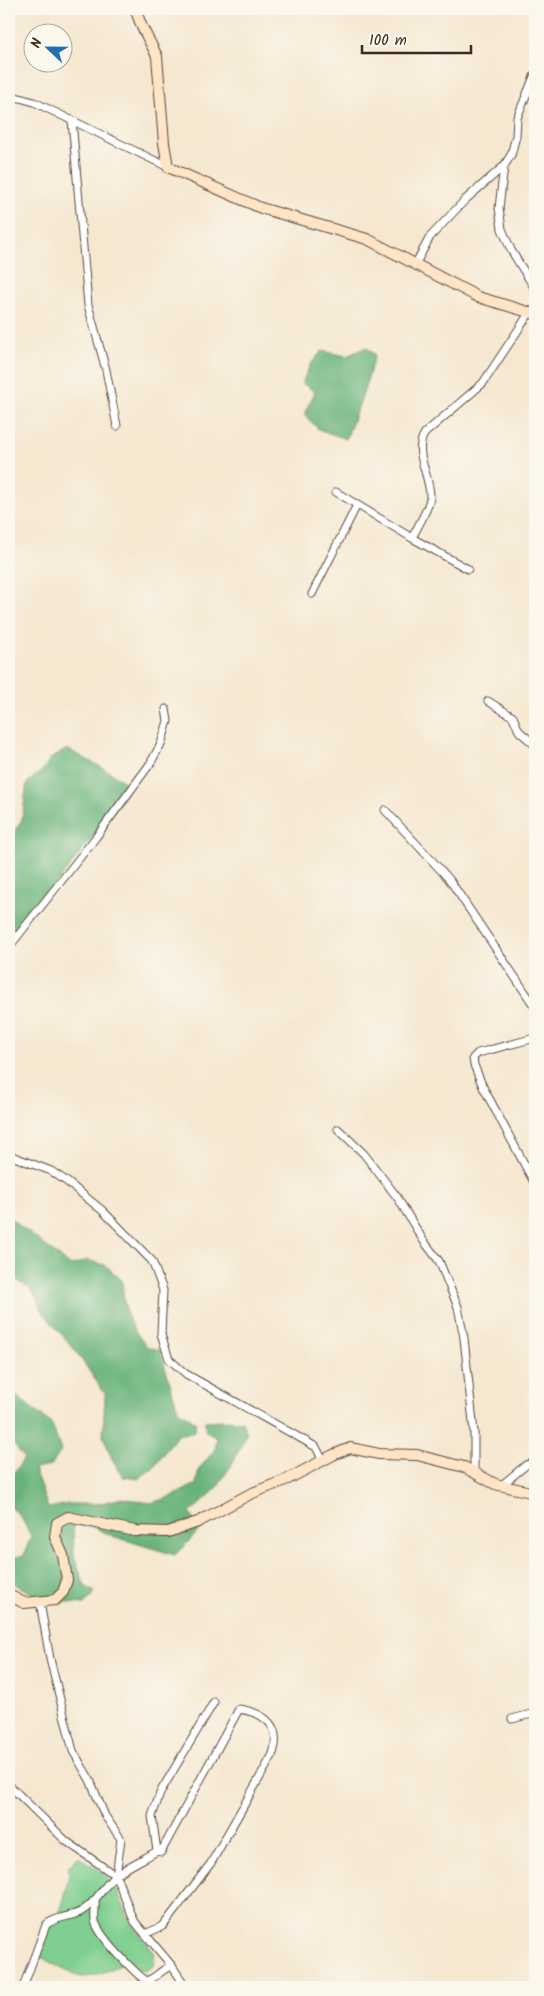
<svg xmlns="http://www.w3.org/2000/svg" width="544" height="1996" viewBox="0 0 544 1996" font-family="Kalam,sans-serif">
	<style>
		.green { fill: #7fcf90; stroke: #5d7c57 }
		.forest { fill: #67b27a; stroke: #516e4c }
		.lines { fill: none; stroke-linecap: round; stroke-linejoin: round }
		.street-casing { stroke: #574639; stroke-width: 9 }
		.secondary-casing { stroke: #574639; stroke-width: 12 }
		.street { stroke: #fff; stroke-width: 7 }
		.secondary { stroke: #ffe4c6; stroke-width: 10 }
	</style>
	<rect width="100%" height="100%" fill="#fbf7ec"/>
	<filter id="ink" filterUnits="userSpaceOnUse"><feTurbulence type="fractalNoise" baseFrequency=".02" numOctaves="2"/><feDisplacementMap in="SourceGraphic" scale="10" xChannelSelector="R" yChannelSelector="G"/><feConvolveMatrix kernelMatrix="1 2 1 2 8 2 1 2 1" color-interpolation-filters="sRGB"/></filter>
	<filter id="wash" filterUnits="userSpaceOnUse"><feTurbulence type="fractalNoise" baseFrequency=".0096" numOctaves="4" result="noise"/><feDisplacementMap in="SourceGraphic" scale="20" xChannelSelector="R" yChannelSelector="G"/><feGaussianBlur stdDeviation="1.12" result="paint"/><feColorMatrix in="noise" values="0 0 0 0 0 0 0 0 0 0 0 0 0 0 0 0 0 1.4 0 .05"/><feComposite in="paint" operator="in"/></filter>
	<g filter="url(#wash)">
		<rect width="100%" height="100%" fill="#f5e7d0"/>
		<!-- green -->
		<path class="green" d="M78,1857L101,1871L114,1884L130,1921L155,1954L153,1966L145,1971L138,1969L132,1962C115,1965 99,1977 82,1977C73,1976 49,1961 39,1956L49,1927L56,1922C63,1904 69,1886 69,1866Z"/>
		<!-- forest -->
		<g class="forest">
			<polygon points="366,347 375,355 363,394 346,439 318,429 304,414 315,392 302,383 310,365 322,351 347,356"/>
			<polygon points="67,749 110,772 129,785 122,800 49,893 9,936 9,841 22,819 27,783 42,771 50,759"/>
			<path d="M9,1217L71,1266L87,1260L105,1265L122,1280C125,1312 126,1321 147,1347L160,1350L178,1410L196,1422L193,1433L178,1434L152,1469L138,1479L123,1477L112,1459L103,1436L105,1394L75,1350L44,1314L32,1290L9,1275Z"/>
			<path d="M11,1392L52,1424L61,1451L51,1466L34,1469L48,1508L68,1504H97L122,1498L151,1503L173,1496L196,1484L199,1469L215,1449L217,1438L206,1432L205,1421L222,1420L242,1421L247,1434L231,1466L215,1490L190,1513L200,1530L175,1555L115,1537L90,1526L73,1525L74,1556L85,1586L95,1592L85,1604C58,1603 30,1597 9,1579V1559L24,1555L31,1536C25,1526 20,1511 9,1507V1476L17,1469L24,1458L9,1438V1393Z"/>
		</g>
	</g>
	<g filter="url(#ink)">
		<g class="lines">
			<!-- street casing -->
			<g class="street-casing">
				<g id="street">
					<polyline points="535,74 517,118 516,136 511,155 504,166 499,208 502,229 511,250 535,289"/>
					<polyline points="9,95 34,102 168,167"/>
					<polyline points="72,120 88,305 106,370 117,426"/>
					<polyline points="416,263 430,237 465,200 504,166"/>
					<polyline points="336,492 412,538"/>
					<path d="M468,569L412,538C417,528 429,508 430,498C431,476 412,452 425,433L483,383L530,312"/>
					<polyline points="312,594 357,505"/>
					<polyline points="488,701 513,717 519,731 535,745"/>
					<polyline points="385,810 449,879 535,1007"/>
					<polyline points="9,947 96,837 150,764 161,744 168,721 166,709"/>
					<polyline points="535,1038 478,1053 473,1058 474,1065 483,1087 535,1184"/>
					<polyline points="338,1129 364,1154 397,1197 423,1240 439,1261 458,1307 464,1338 474,1432 474,1473"/>
					<polyline points="9,1155 51,1171 66,1181 103,1211 152,1261 163,1290 161,1334 169,1359 186,1374 316,1447 322,1459 326,1458"/>
					<polyline points="503,1484 526,1465 535,1462"/>
					<polyline points="40,1602 50,1659 73,1751 90,1780 105,1816 121,1839 116,1876 132,1916 135,1922 172,1966 186,1987"/>
					<polyline points="512,1719 535,1713"/>
					<polyline points="9,1785 66,1841 116,1876"/>
					<path d="M95,1901C96,1908 93,1919 96,1924C102,1939 133,1971 146,1981C157,1978 162,1968 172,1966"/>
					<path d="M145,1934L163,1926L211,1863L272,1756C283,1727 266,1713 239,1709L161,1852L157,1851L152,1816L161,1791L214,1702"/>
					<path d="M23,1987L46,1925C56,1916 70,1918 82,1911C97,1902 103,1886 116,1875C128,1866 144,1859 157,1851"/>
				</g>
			</g>
			<!-- secondary casing -->
			<g class="secondary-casing">
				<g id="secondary">
					<polyline points="135,9 142,27 157,56 164,143 168,167 261,208 367,239 478,297 535,314"/>
					<polyline points="9,1595 24,1603 55,1600 63,1592 67,1580 63,1555 55,1537 57,1523 68,1517 135,1531 168,1532 198,1522 250,1494 288,1479 333,1455 350,1448 379,1454 417,1455 464,1467 495,1484 535,1493"/>
				</g>
			</g>
			<!-- street -->
			<use href="#street" class="street"/>
			<!-- secondary -->
			<use href="#secondary" class="secondary"/>
		</g>
	</g>
	<!-- margin -->
	<rect width="544" height="1996" fill="none" stroke="#fbf7ec" stroke-width="30"/>
	<!-- north arrow -->
	<g transform="translate(48 48) rotate(292)"><circle r="24" fill="#fbf7ec" stroke="#aea59a"/>
	<path d="M0-4L9 19L0 12L-9 19Z" fill="#1f6fb2"/>
	<text y="-8" font-size="14" font-weight="bold" text-anchor="middle" fill="#3b2a1e">N</text>
	</g>
	<!-- scale -->
	<path d="M362 45v8h109v-8" fill="none" stroke="#3b2a1e" stroke-width="2.5"/>
	<text x="369" y="45" font-size="15" fill="#3b2a1e" stroke="#fbf7ec" stroke-width="4" paint-order="stroke">100 m</text>
</svg>
